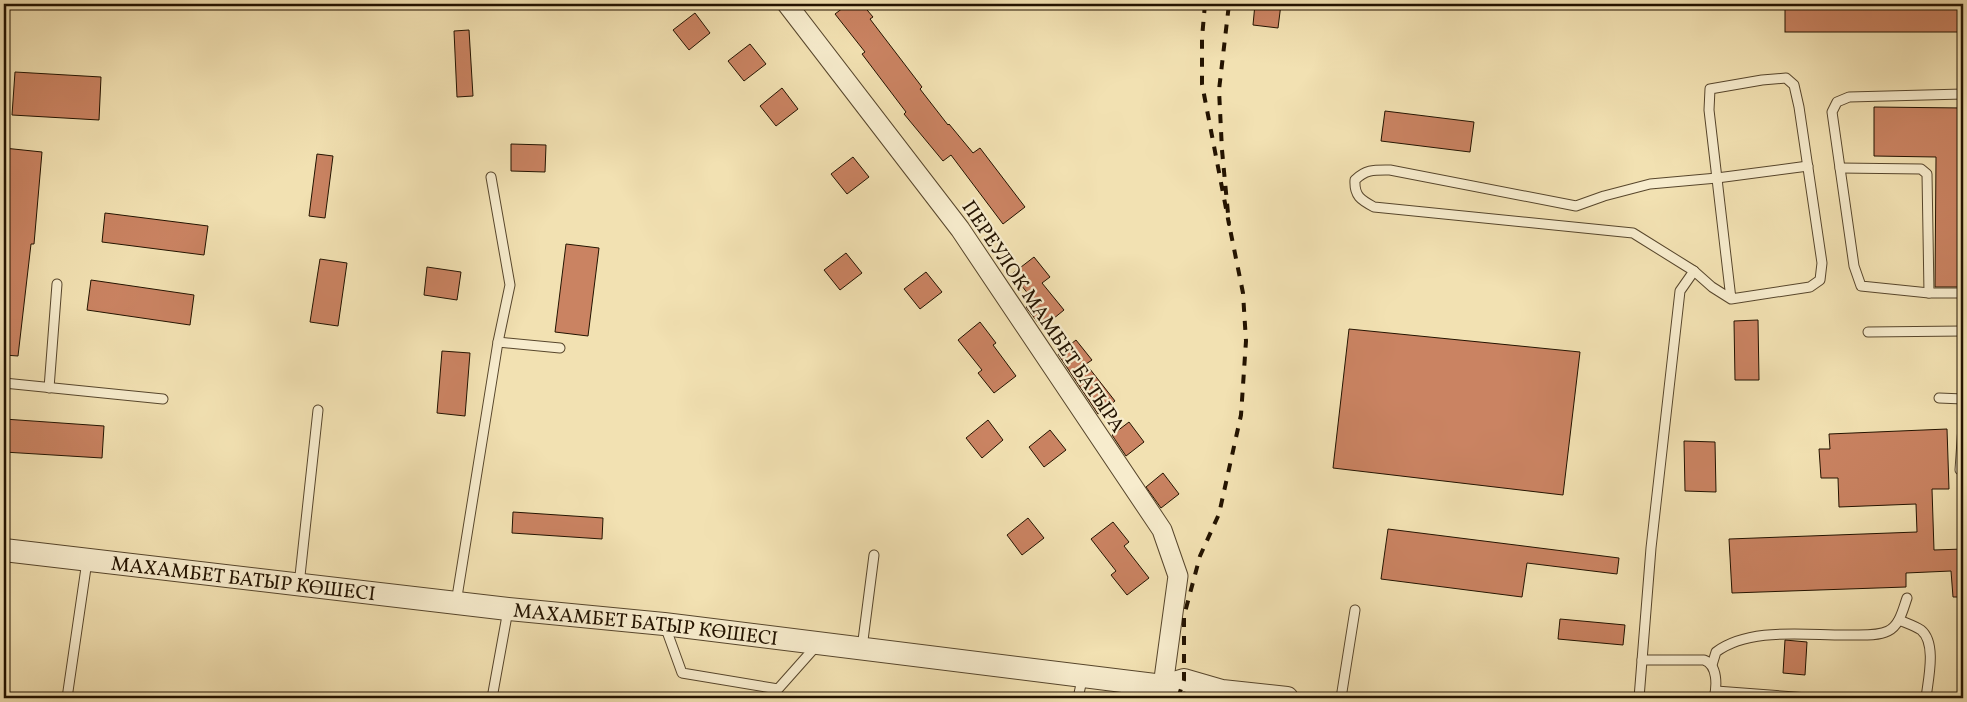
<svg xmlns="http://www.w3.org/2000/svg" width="1967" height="702" viewBox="0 0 1967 702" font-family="Vollkorn,serif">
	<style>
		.building { fill: #ca8362; stroke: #231300 }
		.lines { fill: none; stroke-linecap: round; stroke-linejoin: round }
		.service-casing { stroke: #57462c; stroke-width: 11 }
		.minor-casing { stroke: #57462c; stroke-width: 21 }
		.tertiary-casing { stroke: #57462c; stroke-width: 24 }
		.service { stroke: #f7eccd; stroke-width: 9 }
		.minor { stroke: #f7eccd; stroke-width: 19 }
		.tertiary { stroke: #f7eccd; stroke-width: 22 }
		.rail { stroke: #231300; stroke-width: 4; stroke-dasharray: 9 9; stroke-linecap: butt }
		.labels { text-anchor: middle; stroke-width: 4.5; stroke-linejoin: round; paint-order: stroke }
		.street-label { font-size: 20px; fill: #231300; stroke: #f7eccd }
	</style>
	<rect width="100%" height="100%" fill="#f2e1b2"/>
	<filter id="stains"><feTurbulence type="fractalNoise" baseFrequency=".004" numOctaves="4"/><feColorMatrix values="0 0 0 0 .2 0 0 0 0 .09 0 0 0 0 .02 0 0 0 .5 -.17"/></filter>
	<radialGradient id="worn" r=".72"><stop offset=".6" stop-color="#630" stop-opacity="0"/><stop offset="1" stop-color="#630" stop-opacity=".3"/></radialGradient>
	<!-- building -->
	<g class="building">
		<polygon points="848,4 862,4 873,17 870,19 922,87 920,89 948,125 949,124 973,153 980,148 1025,207 1003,224 951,155 943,161 904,114 906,112 862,54 865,52 835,14"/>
		<polygon points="1255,4 1281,4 1278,28 1253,25"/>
		<rect x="1785" y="4" width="178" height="28"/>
		<polygon points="695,13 710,33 689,50 673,30"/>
		<polygon points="469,30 473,96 457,97 454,31"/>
		<polygon points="750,44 766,64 744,81 728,61"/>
		<polygon points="15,72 101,77 99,120 12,115"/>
		<polygon points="782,88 798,109 776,126 760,106"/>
		<polygon points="1874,107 1963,108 1963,287 1935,287 1936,157 1874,156"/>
		<polygon points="1385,111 1474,122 1470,152 1381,141"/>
		<polygon points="511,144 546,145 545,172 511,171"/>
		<polygon points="4,148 42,152 34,244 31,244 18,356 4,355"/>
		<polygon points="317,154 333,156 325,218 309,216"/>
		<polygon points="853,157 869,177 847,194 831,174"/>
		<polygon points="105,213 208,226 204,255 102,242"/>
		<polygon points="566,244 599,248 588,336 555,332"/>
		<polygon points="846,253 862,273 840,290 824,270"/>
		<polygon points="1034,257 1050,277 1042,283 1064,310 1042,328 1026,307 1034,301 1012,274"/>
		<polygon points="320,259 347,263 338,326 310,322"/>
		<polygon points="427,267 461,272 457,300 424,295"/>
		<polygon points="926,272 942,292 920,309 904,289"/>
		<polygon points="91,280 194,295 190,325 87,310"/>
		<polygon points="1758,320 1759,380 1735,380 1734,321"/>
		<polygon points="980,322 996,343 993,345 1016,376 994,393 978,373 982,370 958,340"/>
		<polygon points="1349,329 1580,352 1563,495 1333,468"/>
		<polygon points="1076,340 1092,360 1086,364 1115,401 1098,414 1058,354"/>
		<polygon points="442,351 470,353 465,416 437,413"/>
		<polygon points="4,419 104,426 102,458 4,452"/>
		<polygon points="988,420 1003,440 982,458 966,438"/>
		<polygon points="1129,422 1144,442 1126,456 1112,435"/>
		<polygon points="1947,429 1949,489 1932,489 1934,550 1963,549 1963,597 1953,597 1951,571 1906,573 1906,587 1732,593 1729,539 1917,532 1916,504 1839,507 1838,478 1821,478 1819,449 1830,449 1829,434"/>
		<polygon points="1050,430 1066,450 1044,467 1029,447"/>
		<polygon points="1684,441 1715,442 1716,492 1685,491"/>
		<polygon points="1163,473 1179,494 1161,508 1146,487"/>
		<polygon points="513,512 603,518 602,539 512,533"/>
		<polygon points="1028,518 1044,538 1022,555 1007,535"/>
		<polygon points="1113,522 1129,542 1124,546 1149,578 1127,595 1111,575 1116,571 1091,539"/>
		<polygon points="1388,529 1619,558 1617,574 1527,563 1522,597 1381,579"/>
		<polygon points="1560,619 1625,625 1623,645 1558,639"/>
		<polygon points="1785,640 1807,642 1805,675 1783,673"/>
	</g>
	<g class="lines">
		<!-- service casing -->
		<g class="service-casing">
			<g id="service">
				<polyline points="1963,94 1849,97 1837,102 1832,112 1854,266 1861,286 1929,293 1963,293"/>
				<polyline points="1840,168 1921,169 1927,174 1929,293"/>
				<path d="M1694,271L1633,233L1374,207C1361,200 1354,196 1355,180C1366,169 1375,170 1390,170L1576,206L1604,196L1650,184L1717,178L1808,166"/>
				<polyline points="1868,332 1963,331"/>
				<polyline points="498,342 560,348"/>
				<polyline points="4,383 163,399"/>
				<polyline points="49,388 57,284"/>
				<polyline points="1939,398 1963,399"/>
				<polyline points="1960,470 1963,426"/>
				<polyline points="299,585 318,410"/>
				<polyline points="456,603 498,342 510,285 491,177"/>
				<path d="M1899,620C1906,623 1915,626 1921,630C1937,643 1928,680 1926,698"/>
				<polyline points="665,626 682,673 778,689 818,644"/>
				<polyline points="862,648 874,555"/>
				<path d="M1642,660H1704C1718,665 1717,686 1714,698"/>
				<path d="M1712,665L1716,652C1751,626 1809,636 1851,635C1862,635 1878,636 1888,631C1900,625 1903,609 1907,598"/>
				<polyline points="1716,691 1808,698"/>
				<polyline points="67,698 87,561"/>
				<polyline points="492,698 508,610"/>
				<polyline points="1078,698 1083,675"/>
				<polyline points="1341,698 1355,610"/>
				<polyline points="1639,698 1651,548 1680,291 1694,271 1712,287 1731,299 1810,287 1820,280 1822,263 1799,107 1794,85 1786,78 1762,80 1710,89 1709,110 1731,299"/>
			</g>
		</g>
		<!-- minor casing -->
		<g class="minor-casing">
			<polyline id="minor" points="787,4 960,229 1162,530 1178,576 1163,686"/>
		</g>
		<!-- tertiary casing -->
		<g class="tertiary-casing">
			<g id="tertiary">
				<path id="s1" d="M4,550L508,609L664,624L1163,686L1184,680L1222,691L1287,698"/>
			</g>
		</g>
		<!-- service -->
		<use href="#service" class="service"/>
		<!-- minor -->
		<use href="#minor" class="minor"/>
		<!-- tertiary -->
		<use href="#tertiary" class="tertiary"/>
		<!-- rail -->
		<g class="rail">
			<polyline points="1205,4 1202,38 1202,84 1229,224 1222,150 1219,90 1229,4"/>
			<polyline points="1178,698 1184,680 1184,616 1200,556 1219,514 1241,415 1246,341 1243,293 1229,224"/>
		</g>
	</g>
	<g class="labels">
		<!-- street labels -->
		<g class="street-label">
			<text transform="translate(1044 316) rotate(56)" y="7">ПЕРЕУЛОК МАМБЕТ БАТЫРА</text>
			<text dy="7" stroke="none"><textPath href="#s1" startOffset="241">МАХАМБЕТ БАТЫР КӨШЕСІ</textPath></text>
			<text dy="7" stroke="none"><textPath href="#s1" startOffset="646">МАХАМБЕТ БАТЫР КӨШЕСІ</textPath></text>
		</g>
	</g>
	<!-- margin -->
	<rect width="1967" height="702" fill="none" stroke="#f2e1b2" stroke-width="20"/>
	<rect x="5" y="5" width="1957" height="692" fill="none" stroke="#231300" stroke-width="2.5"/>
	<rect x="10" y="10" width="1947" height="682" fill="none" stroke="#231300"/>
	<rect width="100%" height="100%" filter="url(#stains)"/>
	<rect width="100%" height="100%" fill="url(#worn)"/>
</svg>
